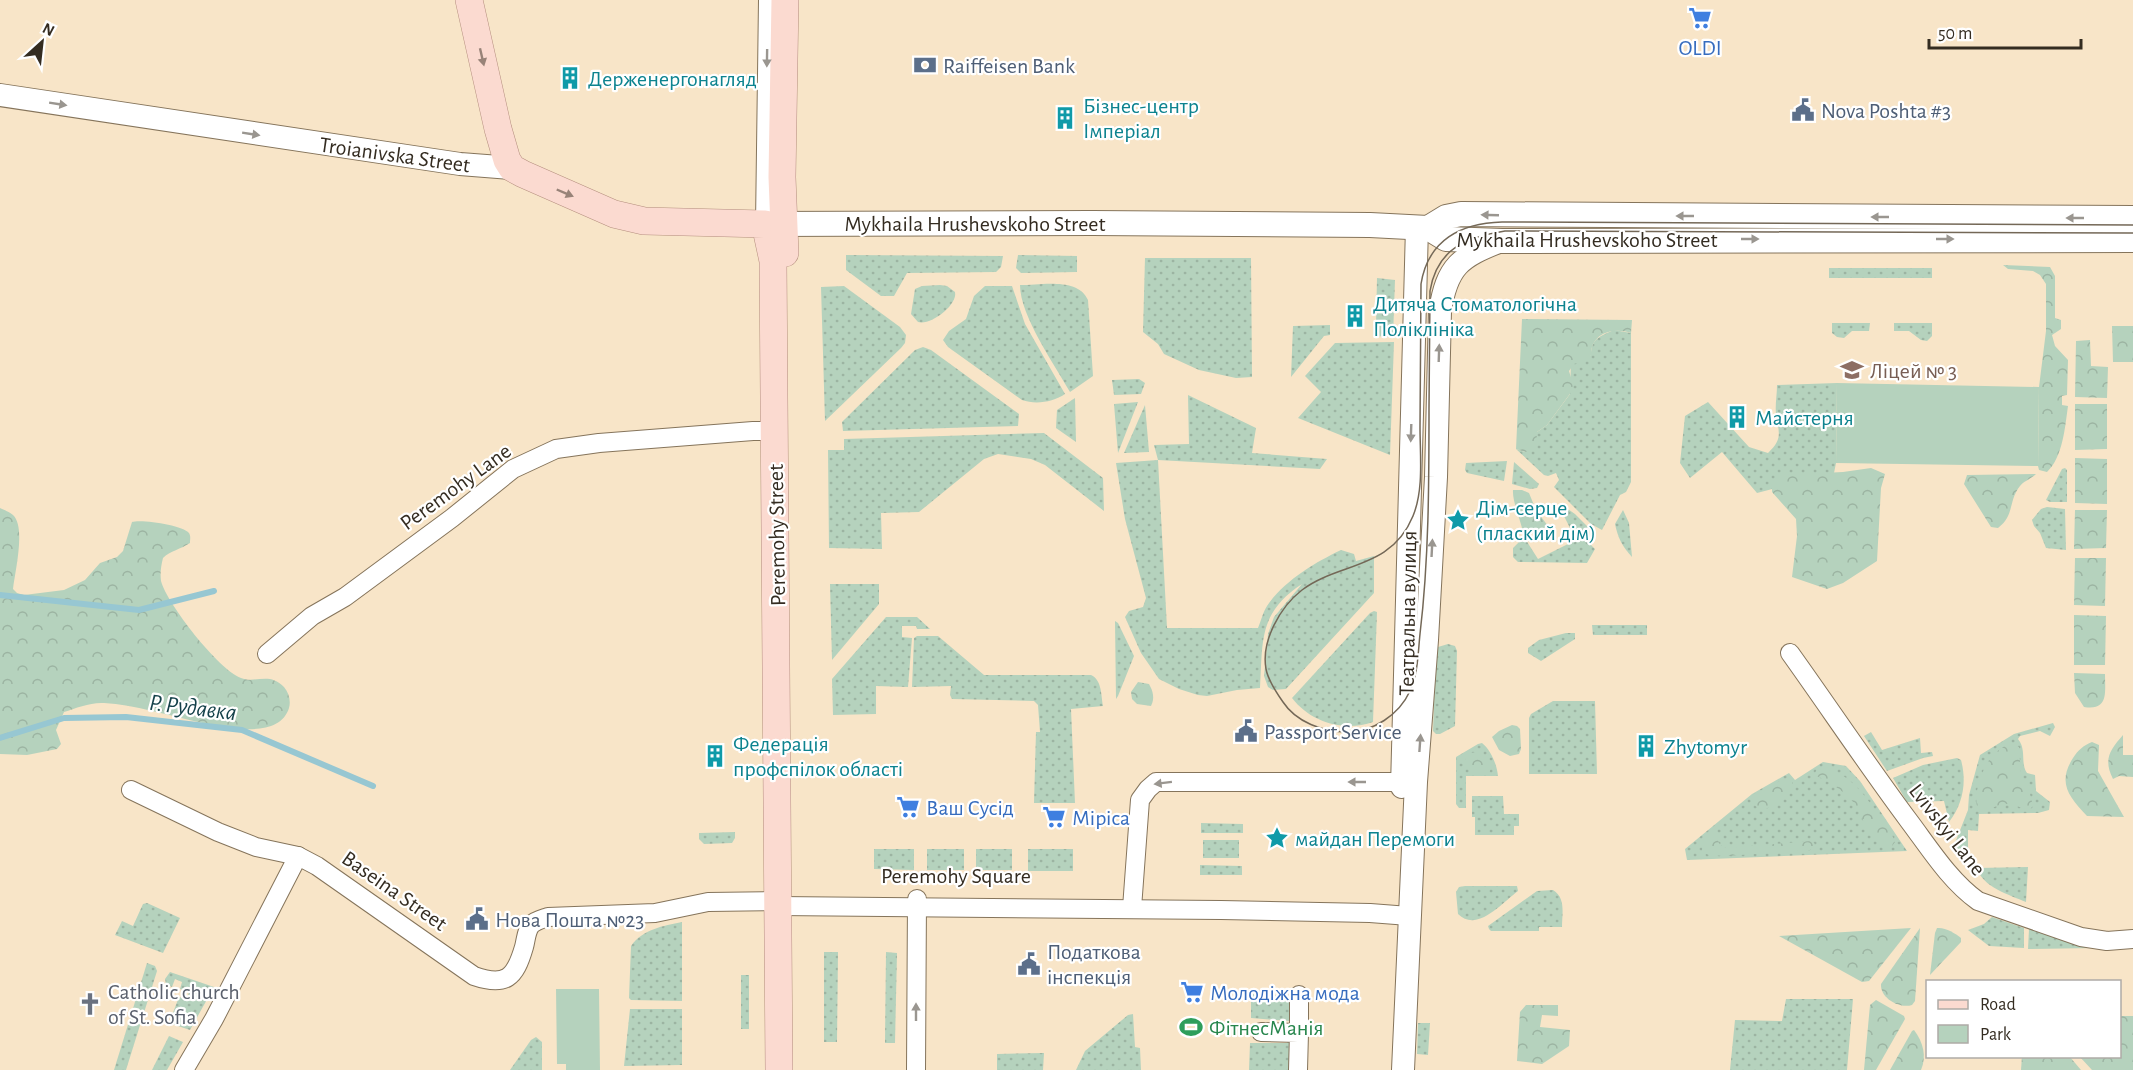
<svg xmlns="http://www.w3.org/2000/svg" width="2133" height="1070" viewBox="0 0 2133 1070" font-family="'Alegreya Sans',sans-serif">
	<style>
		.green { fill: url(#green-dots) }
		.forest { fill: url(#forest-crowns) }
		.pitch { fill: #b5d2bd }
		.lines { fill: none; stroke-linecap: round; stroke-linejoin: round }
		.stream { stroke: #97c7d2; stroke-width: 6 }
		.minor-casing { stroke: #85745b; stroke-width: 20 }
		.tertiary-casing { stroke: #85745b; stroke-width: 24 }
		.secondary-casing { stroke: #85745b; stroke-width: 26 }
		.primary-casing { stroke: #b48e7e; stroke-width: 28 }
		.minor { stroke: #fff; stroke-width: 18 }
		.tertiary { stroke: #fff; stroke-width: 22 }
		.secondary { stroke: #fff; stroke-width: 24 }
		.primary { stroke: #fbdad0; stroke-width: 27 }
		.tram { stroke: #746857; stroke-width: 1.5 }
		.oneway { fill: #988378 }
		.oneway2 { fill: #9a9690 }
		.labels { text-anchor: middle; stroke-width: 4.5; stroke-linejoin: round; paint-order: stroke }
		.shop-label { font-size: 22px; fill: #366cbe; stroke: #fff; text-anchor: start }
		.service-label { font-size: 22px; fill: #4e5e75; stroke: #fff; text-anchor: start }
		.culture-label { font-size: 22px; fill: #0d838f; stroke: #fff; text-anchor: start }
		.street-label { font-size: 22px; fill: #342c21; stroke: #fff }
		.education-label { font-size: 22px; fill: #785e54; stroke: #fff; text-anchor: start }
		.worship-label { font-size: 22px; fill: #5b616d; stroke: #fff; text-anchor: start }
		.leisure-label { font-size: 22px; fill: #27864d; stroke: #fff; text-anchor: start }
		.water-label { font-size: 24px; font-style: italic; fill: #15414a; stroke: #fff }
	</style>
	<defs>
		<pattern id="green-dots" width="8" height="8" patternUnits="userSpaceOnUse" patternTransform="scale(1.5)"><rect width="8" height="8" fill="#b5d2bd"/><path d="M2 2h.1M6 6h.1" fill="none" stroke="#9cb4a2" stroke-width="1.8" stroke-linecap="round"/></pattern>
		<pattern id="forest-crowns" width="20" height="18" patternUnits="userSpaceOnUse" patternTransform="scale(1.5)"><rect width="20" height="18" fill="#b5d2bd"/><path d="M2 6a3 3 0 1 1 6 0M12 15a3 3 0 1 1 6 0" fill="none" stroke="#9cb4a2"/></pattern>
	</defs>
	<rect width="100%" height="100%" fill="#f8e5c8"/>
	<!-- green -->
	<g class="green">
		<polygon points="846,255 1003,256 1001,267 996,272 907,273 894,296 881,296 846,270"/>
		<polygon points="1018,255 1077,256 1077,272 1021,273 1016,268"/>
		<polygon points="1145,258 1251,258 1252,377 1236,378 1199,370 1164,354 1158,344 1143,332"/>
		<rect x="1829" y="268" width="103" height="10"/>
		<polygon points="1377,278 1395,280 1393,337 1373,336 1373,325 1376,325"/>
		<path d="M940,285L947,286L955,292C958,305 930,326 918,322L911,314L915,289L922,286Z"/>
		<path d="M1020,285C1041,285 1078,277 1088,300L1093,376L1070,392C1055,365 1020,316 1020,285Z"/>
		<polygon points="844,286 900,327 906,335 905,343 901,348 825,421 821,287"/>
		<path d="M985,286H1012L1025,324L1065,394C1053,402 1036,405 1022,400L948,347L943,340L949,331L966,319L974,296Z"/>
		<polygon points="1832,323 1870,323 1869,331 1852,331 1844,338 1837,337 1832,333"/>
		<polygon points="1894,323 1932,323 1932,336 1927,341 1921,340 1909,331 1894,331"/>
		<polygon points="1330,325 1330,335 1324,336 1291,377 1293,326"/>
		<path d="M1614,330L1631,333V482L1626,492L1620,495L1602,530L1591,524L1554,487L1559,480L1556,473L1548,476L1544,475L1516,449L1525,452L1537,432L1547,425L1570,394L1571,360L1591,355C1591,338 1601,336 1614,330Z"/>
		<polygon points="1394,342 1390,455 1298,418 1321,392 1305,376 1335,343"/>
		<polygon points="923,347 931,350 1019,414 1018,426 843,431 842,422 915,350"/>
		<polygon points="1139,379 1145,383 1141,394 1114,395 1112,380"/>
		<path d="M1837,383L1836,463L1833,478H1815L1757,493L1722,452L1690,478L1680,463L1685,416L1708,402L1749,447L1768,453C1783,439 1779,433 1776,414C1775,405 1777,395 1777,385Z"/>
		<path d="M1188,395L1256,428L1252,453L1327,459L1320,469L1158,460L1167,628H1258C1261,621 1263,612 1267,606C1284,581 1314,563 1341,550L1354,554L1356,561L1374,556V593L1286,689L1273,690L1268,687L1264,676L1268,634L1274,617L1302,584C1258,613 1263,641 1260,688L1237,690L1207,696L1198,695L1179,689L1159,679L1141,653L1125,617L1129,611L1143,607L1146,598L1125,519L1116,463L1158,460L1154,445L1189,444Z"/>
		<polygon points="1075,398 1076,442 1056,428 1057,410"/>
		<polygon points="1138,402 1118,453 1114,404"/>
		<polygon points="1145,405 1149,452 1124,453"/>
		<polygon points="1044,433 1103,478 1104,511 1045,465 1031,459 998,454 984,459 919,512 881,513 882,549 829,548 828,450 844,450 844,439"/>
		<polygon points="1507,461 1504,481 1467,473 1465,470 1466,463"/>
		<polygon points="1514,462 1539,484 1537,488 1530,489 1512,484"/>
		<polygon points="2065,468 2067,470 2067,502 2050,502 2046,500 2062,469"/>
		<polygon points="1562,505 1575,514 1590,529 1585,534 1585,539 1595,549 1587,563 1518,562 1513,557 1513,548 1524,537 1538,559 1576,540 1559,506"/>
		<polygon points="2047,507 2065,509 2066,550 2046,548 2040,533 2034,526 2032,520 2041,509"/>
		<path d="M1623,510L1629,523L1632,557C1622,546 1618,538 1615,524Z"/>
		<polygon points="830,584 879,584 879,604 832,660"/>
		<path d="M1374,611L1377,612L1373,722C1345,732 1311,723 1292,698L1370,613Z"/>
		<polygon points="886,617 917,617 930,629 917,629 916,626 902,626 902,637 912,638 908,687 876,686 876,714 833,715 832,679"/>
		<polygon points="1115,621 1118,623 1134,656 1118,696 1116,699"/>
		<polygon points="1592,625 1647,625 1647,635 1593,635"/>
		<polygon points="1566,633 1575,633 1575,639 1541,661 1528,653 1528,648 1539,640"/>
		<path d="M917,636H938L984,675H1091C1102,680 1101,695 1103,706L1071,709L1075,803H1034L1036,732H1040L1038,705L1034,701L952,699L950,695L951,686L912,687L914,638Z"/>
		<polygon points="1448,644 1455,646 1457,651 1455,726 1440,734 1436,734 1433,731 1436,651 1438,647"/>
		<polygon points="1553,701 1595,701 1597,774 1529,774 1529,718 1531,714"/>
		<path d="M2053,723L2055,727L2050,736L2040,731L2020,736L2018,739C2027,750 2020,763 2027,773L2035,775L2036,791L2050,802L2049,810L2038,813L1979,814L1978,831L1968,830V854L1956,853L1955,843L1968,810L1969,795L1980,755L2014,734Z"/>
		<polygon points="1871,732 1882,750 1920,738 1921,753 1932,752 1933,756 1923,758 1887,771 1864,736"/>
		<path d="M1482,743C1491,750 1497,765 1498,776H1466V808H1459L1456,804V757L1478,744Z"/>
		<path d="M1957,758L1961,760C1967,782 1963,804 1949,822L1944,801L1907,802L1893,778L1923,765Z"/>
		<polygon points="1823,762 1846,766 1860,781 1907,851 1687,860 1685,849 1752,794 1789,773 1795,780"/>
		<polygon points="1472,796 1503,796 1504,814 1519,814 1519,826 1514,826 1514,835 1475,835 1475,817 1472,817"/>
		<polygon points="1201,823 1243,824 1243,833 1201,833"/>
		<polygon points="735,832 735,838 732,843 704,844 699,839 699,833"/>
		<rect x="1203" y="840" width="36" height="18"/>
		<polygon points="874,849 914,849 914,870 874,869"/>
		<rect x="927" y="849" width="37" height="21"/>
		<rect x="976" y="849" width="36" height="21"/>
		<rect x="1028" y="849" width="45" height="22"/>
		<polygon points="1200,865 1242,866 1242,875 1200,875"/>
		<path d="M2028,867L2026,902C2010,895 1982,887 1977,868Z"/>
		<path d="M1465,886H1517L1518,891C1502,903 1477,933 1458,914L1456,892L1459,887Z"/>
		<path d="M1553,890C1566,898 1562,913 1562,927H1539V931H1491L1489,929L1488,926L1537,891Z"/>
		<polygon points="147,903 180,918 163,953 115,935 122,921 133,926 143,904"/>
		<polygon points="1992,917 2024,928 2024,948 1989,946 1968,930 1984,924"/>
		<path d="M682,922V1001L631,1000L629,998L631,946C643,929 663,926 682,922Z"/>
		<polygon points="2029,929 2095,948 2028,949"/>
		<polygon points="824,952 838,952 837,1042 824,1042"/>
		<polygon points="886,952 897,953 895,1043 885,1043"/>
		<polygon points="147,963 155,966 157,971 126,1070 114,1070"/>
		<polygon points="170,972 214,987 190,1030 169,1023 179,997 187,999 189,992 180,989 182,982 175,979 172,987 166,984 165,979"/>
		<rect x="741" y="975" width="8" height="54"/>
		<polygon points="1251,994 1289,996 1298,1021 1296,1070 1249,1070 1250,1043 1287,1043 1289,1021 1251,1018"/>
		<polygon points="1786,999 1853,999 1847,1070 1730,1070 1735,1020 1782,1021"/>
		<polygon points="630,1009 682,1009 682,1065 624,1066"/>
		<polygon points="1133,1014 1135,1047 1140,1048 1141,1070 1076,1070 1085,1051 1128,1015"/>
		<polygon points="1418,1023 1430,1023 1428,1055 1417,1054"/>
		<polygon points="169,1036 183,1042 167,1070 152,1070"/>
		<polygon points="536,1037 542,1042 542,1070 510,1070 531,1040"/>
		<polygon points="1044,1053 1043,1070 997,1070 997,1054"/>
	</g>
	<!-- forest -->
	<g class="forest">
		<path d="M2003,265L2050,267L2055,276V318L2061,320V329L2052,335L2055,346L2068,360L2067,395L2062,396V405L2068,406C2065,427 2063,457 2047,472L2039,470L2038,466L2039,387L2046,331V284L2040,275L2033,271L2008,269Z"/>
		<path d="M1522,319L1632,320L1631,333C1613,327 1591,333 1591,355L1585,360L1574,364L1569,371L1573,384L1572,391L1547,425L1537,432L1536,449L1525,452L1516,449Z"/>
		<polygon points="2112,326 2133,326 2133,362 2113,362"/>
		<polygon points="2090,340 2091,366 2108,367 2107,398 2075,397 2076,341"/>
		<polygon points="2075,404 2107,404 2107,449 2075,450"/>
		<polygon points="2075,458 2107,459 2107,504 2075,503"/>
		<polygon points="1871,468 1885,474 1881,488 1877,561 1843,583 1827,589 1792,577 1797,536 1796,519 1772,492 1772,487 1781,475 1843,472"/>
		<path d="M2036,474C2031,479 2024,481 2020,486C2008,501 2015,515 1998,528L1991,527L1964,484L1967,475Z"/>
		<path d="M1513,490H1522L1529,493L1536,510L1548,526L1524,537C1522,523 1512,502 1513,490Z"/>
		<path d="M0,508C4,510 10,512 13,515C26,527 15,571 13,589L17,593L24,595L64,590L85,580L100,563L117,557L123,551L132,522C141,519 183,525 189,533C191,537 190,538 190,543C181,549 170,551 163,558C161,566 160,573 161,581C167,604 219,670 241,678C255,684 269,671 284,687C289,693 291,701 289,708C279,741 221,727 198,722C167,715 135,705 104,703C91,702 76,708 64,712L56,730L61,744L57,749L27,755L0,754Z"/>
		<polygon points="2075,510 2107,510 2106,548 2074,549"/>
		<polygon points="2075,558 2106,558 2105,606 2074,605"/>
		<polygon points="2074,615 2106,616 2105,665 2074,665"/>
		<path d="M2074,673L2105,674C2105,692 2109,711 2084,707L2075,693Z"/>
		<path d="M1138,682L1149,684C1153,691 1155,698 1151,706L1137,704L1132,699L1131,692Z"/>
		<polygon points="1512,725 1517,726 1520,729 1521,749 1519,754 1510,756 1499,750 1492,737 1499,731"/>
		<path d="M2123,735V755H2133V777L2119,776L2113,779C2103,759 2110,750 2123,735Z"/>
		<path d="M2092,742L2099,745L2098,771L2124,817L2087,816C2069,797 2057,783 2073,758C2078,750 2084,745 2092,742Z"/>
		<path d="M2006,745H2015L2019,747L2021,775L2028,786L2033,806L2030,809C2022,809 2018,806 2011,804C2000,802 1989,812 1978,809C1972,795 1983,765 1994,754C1997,751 2002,748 2006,745Z"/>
		<path d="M1478,752L1485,756L1491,768L1489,773C1479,775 1471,772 1466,763L1465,757L1470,753Z"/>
		<path d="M1818,767C1854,770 1873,808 1892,835L1895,842L1892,846C1868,849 1865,817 1854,803C1844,791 1828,780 1814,775Z"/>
		<path d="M1784,779L1792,781V789C1782,800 1762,821 1750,799L1752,795Z"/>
		<polygon points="1709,833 1715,834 1720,845 1726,848 1811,841 1815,844 1810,850 1726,856 1709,855 1702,852 1703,835"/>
		<polygon points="1911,928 1869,981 1862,982 1779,936"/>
		<path d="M1920,928L1915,1001L1912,1005C1899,1009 1880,998 1881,984Z"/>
		<path d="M1937,928C1945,927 1955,933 1961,938V942L1930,975L1935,933Z"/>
		<polygon points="1876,1000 1904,1016 1905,1019 1876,1070 1864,1070 1870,1005"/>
		<polygon points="1526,1005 1558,1005 1558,1016 1542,1015 1540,1027 1570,1030 1569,1046 1542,1064 1517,1061 1520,1012"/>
		<polygon points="2120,1016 2133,1016 2133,1070 2092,1070 2080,1057 2120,1056"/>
		<path d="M1914,1030C1923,1042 1927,1056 1921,1070H1890L1912,1031Z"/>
		<polygon points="2022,1056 2070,1057 2081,1070 2021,1070"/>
	</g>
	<!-- pitch -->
	<g class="pitch">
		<polygon points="1837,383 2039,387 2038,466 1836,463"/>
		<polygon points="556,989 599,989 600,1070 566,1070 566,1064 557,1064"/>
	</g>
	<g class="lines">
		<!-- stream -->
		<g class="stream">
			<polyline points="0,595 139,610 214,591"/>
			<polyline points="0,738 64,718 126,717 242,730 373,786"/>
		</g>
		<!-- minor casing -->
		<g class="minor-casing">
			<g id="minor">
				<polyline points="765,224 768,0"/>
				<path d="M1790,653C1830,709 1868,766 1909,821C1930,849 1950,881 1978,901L2081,937L2107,941L2133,939"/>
				<polyline points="267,654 312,616 345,597 452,518 513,469 556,449 599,443 753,431 774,431"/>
				<path d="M131,790L218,832L256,847L298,856L317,866L474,976C506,987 515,978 524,947C526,940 526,931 531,925C536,920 542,919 548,917L655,913L708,902L778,901"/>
				<polyline points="778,906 1221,910 1370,913 1409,916"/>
				<polyline points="1132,908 1140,800 1148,789 1156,782 1414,782"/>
				<polyline points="1261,1032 1299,1033 1298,1070"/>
				<polyline points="1299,1033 1299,995"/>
				<polyline points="184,1070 214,1019 298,856"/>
				<polyline points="916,1070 917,899"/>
			</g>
		</g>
		<!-- tertiary casing -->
		<g class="tertiary-casing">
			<g id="tertiary">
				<polyline points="0,95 460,164 512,168"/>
				<polyline points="1402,787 1417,227"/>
				<path d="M1403,1070L1416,782L1427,640L1436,477L1440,311C1447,266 1460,257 1501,241"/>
			</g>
		</g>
		<!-- secondary casing -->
		<g class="secondary-casing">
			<g id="secondary">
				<polyline points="765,224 1092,223 1370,225 1428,228 1446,239 1502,241 2133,240"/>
				<polyline points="1428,228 1446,217 1461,214 2133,218"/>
			</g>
		</g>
		<!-- primary casing -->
		<g class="primary-casing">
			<g id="primary">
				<polyline points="469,0 498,129 507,160 512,168 523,174 614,214 644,221 765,224 773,261 779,1070"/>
				<polyline points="785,253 782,177 785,0"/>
			</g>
		</g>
		<!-- minor -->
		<use href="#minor" class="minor"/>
		<!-- tertiary -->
		<use href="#tertiary" class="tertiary"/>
		<!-- secondary -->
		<use href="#secondary" class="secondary"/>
		<!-- primary -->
		<use href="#primary" class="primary"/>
		<!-- tram -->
		<path class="tram" d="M2133,225L1502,222C1461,223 1428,240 1421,284C1421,332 1420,380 1420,427C1420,456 1424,489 1413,516C1391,570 1339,562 1302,590C1280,607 1261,641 1266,669C1268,680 1276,692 1283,702C1296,722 1323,732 1347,732C1373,732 1399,715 1410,691C1418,674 1418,653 1420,634C1429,559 1429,482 1429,407C1429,368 1430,329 1430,291C1437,248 1467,237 1505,231L2133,233"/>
	</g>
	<!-- one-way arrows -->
	<defs><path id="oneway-solid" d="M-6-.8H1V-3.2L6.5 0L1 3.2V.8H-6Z" transform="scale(1.5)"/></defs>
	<g class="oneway">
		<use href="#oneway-solid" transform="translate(482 57) rotate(77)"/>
		<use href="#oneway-solid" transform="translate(565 193) rotate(23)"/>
	</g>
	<g class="oneway2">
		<use href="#oneway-solid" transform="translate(767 58) rotate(91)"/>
		<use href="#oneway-solid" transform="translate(58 104) rotate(9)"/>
		<use href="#oneway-solid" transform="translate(251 134) rotate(9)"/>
		<use href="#oneway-solid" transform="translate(1490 215) rotate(-178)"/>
		<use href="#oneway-solid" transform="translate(1685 216) rotate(-180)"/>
		<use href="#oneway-solid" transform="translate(1880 217) rotate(-180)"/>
		<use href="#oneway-solid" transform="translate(2075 218) rotate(-180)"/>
		<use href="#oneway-solid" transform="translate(1750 239)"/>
		<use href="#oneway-solid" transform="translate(1945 239)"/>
		<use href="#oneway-solid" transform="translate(1439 353) rotate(-88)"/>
		<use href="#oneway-solid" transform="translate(1411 433) rotate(92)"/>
		<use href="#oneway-solid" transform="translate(1432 548) rotate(-87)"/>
		<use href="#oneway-solid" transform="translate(1420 743) rotate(-86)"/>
		<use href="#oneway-solid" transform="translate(1357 782) rotate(180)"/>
		<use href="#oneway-solid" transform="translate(1163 783) rotate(173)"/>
		<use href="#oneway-solid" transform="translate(916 1012) rotate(-90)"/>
	</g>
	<!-- icons -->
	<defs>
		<g id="supermarket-bare" transform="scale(1.8)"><path d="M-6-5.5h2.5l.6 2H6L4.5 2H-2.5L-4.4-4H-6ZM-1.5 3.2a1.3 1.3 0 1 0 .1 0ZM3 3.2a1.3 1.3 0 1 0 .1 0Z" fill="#3f7fe0" stroke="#fff" stroke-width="2.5" paint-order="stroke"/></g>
		<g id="bank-bare" transform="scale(1.8)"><path d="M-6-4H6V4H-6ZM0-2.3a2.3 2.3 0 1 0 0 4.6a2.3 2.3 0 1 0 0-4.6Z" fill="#5c6f8a" stroke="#fff" stroke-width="2.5" paint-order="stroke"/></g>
		<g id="building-bare" transform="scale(1.8)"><path d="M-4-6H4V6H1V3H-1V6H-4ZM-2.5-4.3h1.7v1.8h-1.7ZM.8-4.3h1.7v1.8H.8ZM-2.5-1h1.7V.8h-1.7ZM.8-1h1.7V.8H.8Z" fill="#0f9aa8" stroke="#fff" stroke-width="2.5" paint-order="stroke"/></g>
		<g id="civic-bare" transform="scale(1.8)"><path d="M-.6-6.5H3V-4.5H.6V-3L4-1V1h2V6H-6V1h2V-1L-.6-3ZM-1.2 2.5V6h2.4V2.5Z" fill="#5c6f8a" stroke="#fff" stroke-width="2.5" paint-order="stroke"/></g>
		<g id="school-bare" transform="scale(1.8)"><path d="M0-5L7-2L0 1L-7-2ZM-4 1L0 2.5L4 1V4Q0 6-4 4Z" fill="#8d6e63" stroke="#fff" stroke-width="2.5" paint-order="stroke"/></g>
		<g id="sight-bare" transform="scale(1.8)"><path d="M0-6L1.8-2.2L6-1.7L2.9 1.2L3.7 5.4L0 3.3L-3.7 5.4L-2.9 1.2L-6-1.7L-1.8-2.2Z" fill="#0f9aa8" stroke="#fff" stroke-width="2.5" paint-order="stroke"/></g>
		<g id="church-bare" transform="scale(1.8)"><path d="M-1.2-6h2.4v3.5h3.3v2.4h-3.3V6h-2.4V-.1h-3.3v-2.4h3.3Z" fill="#6b7280" stroke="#fff" stroke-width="2.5" paint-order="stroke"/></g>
		<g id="stadium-bare" transform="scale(1.8)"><path d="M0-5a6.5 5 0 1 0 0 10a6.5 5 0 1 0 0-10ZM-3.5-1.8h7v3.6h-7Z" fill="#2e9e5b" stroke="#fff" stroke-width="2.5" paint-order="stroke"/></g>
	</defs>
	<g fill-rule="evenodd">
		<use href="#supermarket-bare" x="1700" y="18"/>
		<use href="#bank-bare" x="925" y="65"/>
		<use href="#building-bare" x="570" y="78"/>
		<use href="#civic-bare" x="1803" y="110"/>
		<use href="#building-bare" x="1065" y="118"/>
		<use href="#building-bare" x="1355" y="316"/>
		<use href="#school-bare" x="1852" y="370"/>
		<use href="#building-bare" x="1737" y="417"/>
		<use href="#sight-bare" x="1458" y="520"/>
		<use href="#civic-bare" x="1246" y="731"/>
		<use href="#building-bare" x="1646" y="746"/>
		<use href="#building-bare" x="715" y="756"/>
		<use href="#supermarket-bare" x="908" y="807"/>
		<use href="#supermarket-bare" x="1054" y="817"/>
		<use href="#sight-bare" x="1277" y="838"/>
		<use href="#civic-bare" x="477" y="919"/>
		<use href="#civic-bare" x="1029" y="964"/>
		<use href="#supermarket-bare" x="1192" y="992"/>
		<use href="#church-bare" x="90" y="1004"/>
		<use href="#stadium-bare" x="1191" y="1027"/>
	</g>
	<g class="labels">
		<!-- shop labels -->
		<g class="shop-label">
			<text x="1700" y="55" text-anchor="middle">OLDI</text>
			<text x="926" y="815">Ваш Сусід</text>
			<text x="1072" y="825">Міріса</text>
			<text x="1210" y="1000">Молодіжна мода</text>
		</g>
		<!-- service labels -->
		<g class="service-label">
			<text x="943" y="73">Raiffeisen Bank</text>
			<text x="1821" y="118">Nova Poshta #3</text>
			<text x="1264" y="739">Passport Service</text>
			<text x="495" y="927">Нова Пошта №23</text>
			<text x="1047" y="959">Податкова<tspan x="1047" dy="25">інспекція</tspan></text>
		</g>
		<!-- culture labels -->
		<g class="culture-label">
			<text x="588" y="86">Держенергонагляд</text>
			<text x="1083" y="113">Бізнес-центр<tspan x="1083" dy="25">Імперіал</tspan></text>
			<text x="1373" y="311">Дитяча Стоматологічна<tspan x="1373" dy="25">Поліклініка</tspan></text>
			<text x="1755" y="425">Майстерня</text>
			<text x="1476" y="515">Дім-серце<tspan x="1476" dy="25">(плаский дім)</tspan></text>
			<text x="733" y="751">Федерація<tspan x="733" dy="25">профспілок області</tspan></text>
			<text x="1664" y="754">Zhytomyr</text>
			<text x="1295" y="846">майдан Перемоги</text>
		</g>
		<!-- street labels -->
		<g class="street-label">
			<text transform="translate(395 154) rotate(8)" y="8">Troianivska Street</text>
			<text x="975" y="231">Mykhaila Hrushevskoho Street</text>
			<text x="1587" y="247">Mykhaila Hrushevskoho Street</text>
			<text transform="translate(455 486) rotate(-36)" y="8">Peremohy Lane</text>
			<text transform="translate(776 535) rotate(-91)" y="8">Peremohy Street</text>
			<text transform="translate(1407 613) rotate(-89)" y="8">Театральна вулиця</text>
			<text transform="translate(1948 829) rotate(52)" y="8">Lvivskyi Lane</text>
			<text x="956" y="883">Peremohy Square</text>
			<text transform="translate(395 890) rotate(35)" y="8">Baseina Street</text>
		</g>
		<!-- education labels -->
		<g class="education-label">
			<text x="1870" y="378">Ліцей № 3</text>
		</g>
		<!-- worship labels -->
		<g class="worship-label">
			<text x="108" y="999">Catholic church<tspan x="108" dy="25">of St. Sofia</tspan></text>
		</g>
		<!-- leisure labels -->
		<g class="leisure-label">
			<text x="1209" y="1035">ФітнесМанія</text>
		</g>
		<!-- water labels -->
		<g class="water-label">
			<text transform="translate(193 707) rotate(7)" y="8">Р. Рудавка</text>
		</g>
	</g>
	<!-- legend -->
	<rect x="1926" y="980" width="195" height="78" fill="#ffffff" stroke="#aeaba6" stroke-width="1.5"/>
	<rect x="1938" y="1000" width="30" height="9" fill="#fbdad0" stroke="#aeaba6" stroke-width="1.5"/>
	<text x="1980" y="1010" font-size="18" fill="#342c21">Road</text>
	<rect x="1938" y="1025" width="30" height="18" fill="#b5d2bd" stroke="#aeaba6" stroke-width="1.5"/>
	<text x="1980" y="1040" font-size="18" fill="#342c21">Park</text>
	<!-- north arrow -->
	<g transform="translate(42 42) rotate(27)" stroke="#ffffff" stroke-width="4.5" paint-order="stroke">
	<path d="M0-4.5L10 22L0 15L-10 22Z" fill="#342c21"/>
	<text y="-9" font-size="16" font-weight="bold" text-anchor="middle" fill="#342c21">N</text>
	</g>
	<!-- scale -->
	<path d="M1929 39v9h152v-9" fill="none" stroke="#342c21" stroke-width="3"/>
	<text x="1938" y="39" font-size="18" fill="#342c21" stroke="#ffffff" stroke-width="4.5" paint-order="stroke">50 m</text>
</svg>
